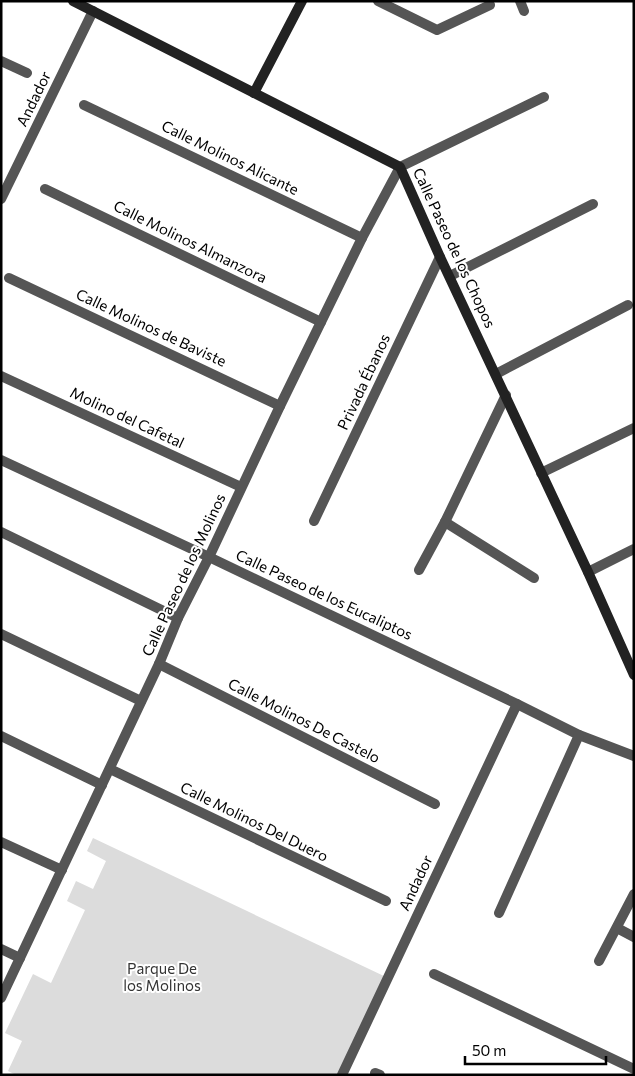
<svg xmlns="http://www.w3.org/2000/svg" width="635" height="1076" viewBox="0 0 635 1076" font-family="Commissioner,sans-serif">
	<style>
		.green { fill: #dcdcdc }
		.lines { fill: none; stroke-linecap: round; stroke-linejoin: round }
		.street { stroke: #555; stroke-width: 10 }
		.secondary { stroke: #222; stroke-width: 10 }
		.labels { text-anchor: middle; stroke-width: 4; stroke-linejoin: round; paint-order: stroke }
		.street-label { font-size: 15px; fill: #000; stroke: #fff }
		.park-label { font-size: 15px; fill: #333; stroke: #fff }
	</style>
	<rect width="100%" height="100%" fill="#fff"/>
	<!-- green -->
	<polygon class="green" points="93,838 386,977 341,1075 16,1075 8,1071 22,1041 5,1033 33,974 51,983 85,910 67,901 76,881 93,889 106,861 87,851"/>
	<g class="lines">
		<!-- street -->
		<g class="street">
			<polyline points="378,1 437,30 490,5"/>
			<polyline points="520,1 524,11"/>
			<polyline points="1,61 27,73"/>
			<polyline points="84,105 362,238"/>
			<polyline points="45,189 321,322"/>
			<polyline points="1,199 93,11"/>
			<polyline points="450,276 593,204"/>
			<polyline points="9,278 280,406"/>
			<polyline points="496,374 628,305"/>
			<polyline points="1,376 241,487"/>
			<polyline points="1,460 209,557 517,704 579,735 634,756"/>
			<polyline points="541,473 634,428"/>
			<polyline points="314,521 440,257"/>
			<polyline points="445,522 534,578"/>
			<polyline points="1,532 178,618"/>
			<polyline points="419,570 445,522 506,395"/>
			<polyline points="588,572 634,549"/>
			<polyline points="1,634 141,701"/>
			<polyline points="159,664 435,804"/>
			<polyline points="1,736 102,785"/>
			<polyline points="110,769 386,901"/>
			<polyline points="1,842 62,870"/>
			<polyline points="499,913 579,735"/>
			<polyline points="617,928 634,937"/>
			<polyline points="1,949 20,958"/>
			<polyline points="599,961 634,894"/>
			<polyline points="434,974 634,1069"/>
			<polyline points="1,998 159,664 178,618 209,557 280,406 362,238 400,167 544,97"/>
			<polyline points="375,1073 380,1075"/>
			<polyline points="342,1075 517,704"/>
		</g>
		<!-- secondary -->
		<g class="secondary">
			<polyline points="73,1 400,167 440,257 588,572 634,675"/>
			<polyline points="254,93 302,1"/>
		</g>
	</g>
	<g class="labels">
		<!-- street labels -->
		<g class="street-label">
			<text transform="translate(34 99) rotate(-64)" y="5">Andador</text>
			<text transform="translate(230 158) rotate(26)" y="5">Calle Molinos Alicante</text>
			<text transform="translate(190 242) rotate(26)" y="5">Calle Molinos Almanzora</text>
			<text transform="translate(454 248) rotate(65)" y="5">Calle Paseo de los Chopos</text>
			<text transform="translate(151 328) rotate(25)" y="5">Calle Molinos de Baviste</text>
			<text transform="translate(364 382) rotate(-65)" y="5">Privada Ébanos</text>
			<text transform="translate(127 418) rotate(25)" y="5">Molino del Cafetal</text>
			<text transform="translate(184 575) rotate(-65)" y="5">Calle Paseo de los Molinos</text>
			<text transform="translate(324 595) rotate(25)" y="5">Calle Paseo de los Eucaliptos</text>
			<text transform="translate(304 721) rotate(27)" y="5">Calle Molinos De Castelo</text>
			<text transform="translate(254 822) rotate(26)" y="5">Calle Molinos Del Duero</text>
			<text transform="translate(416 883) rotate(-65)" y="5">Andador</text>
		</g>
		<!-- park labels -->
		<g class="park-label">
			<text x="162" y="974">Parque De<tspan x="162" dy="17">los Molinos</tspan></text>
		</g>
	</g>
	<!-- border -->
	<rect width="635" height="1076" fill="none" stroke="#000000" stroke-width="5"/>
	<!-- scale -->
	<path d="M465 1056v8h141v-8" fill="none" stroke="#000000" stroke-width="2.5"/>
	<text x="472" y="1056" font-size="15" fill="#000000" stroke="#ffffff" stroke-width="4" paint-order="stroke">50 m</text>
</svg>
